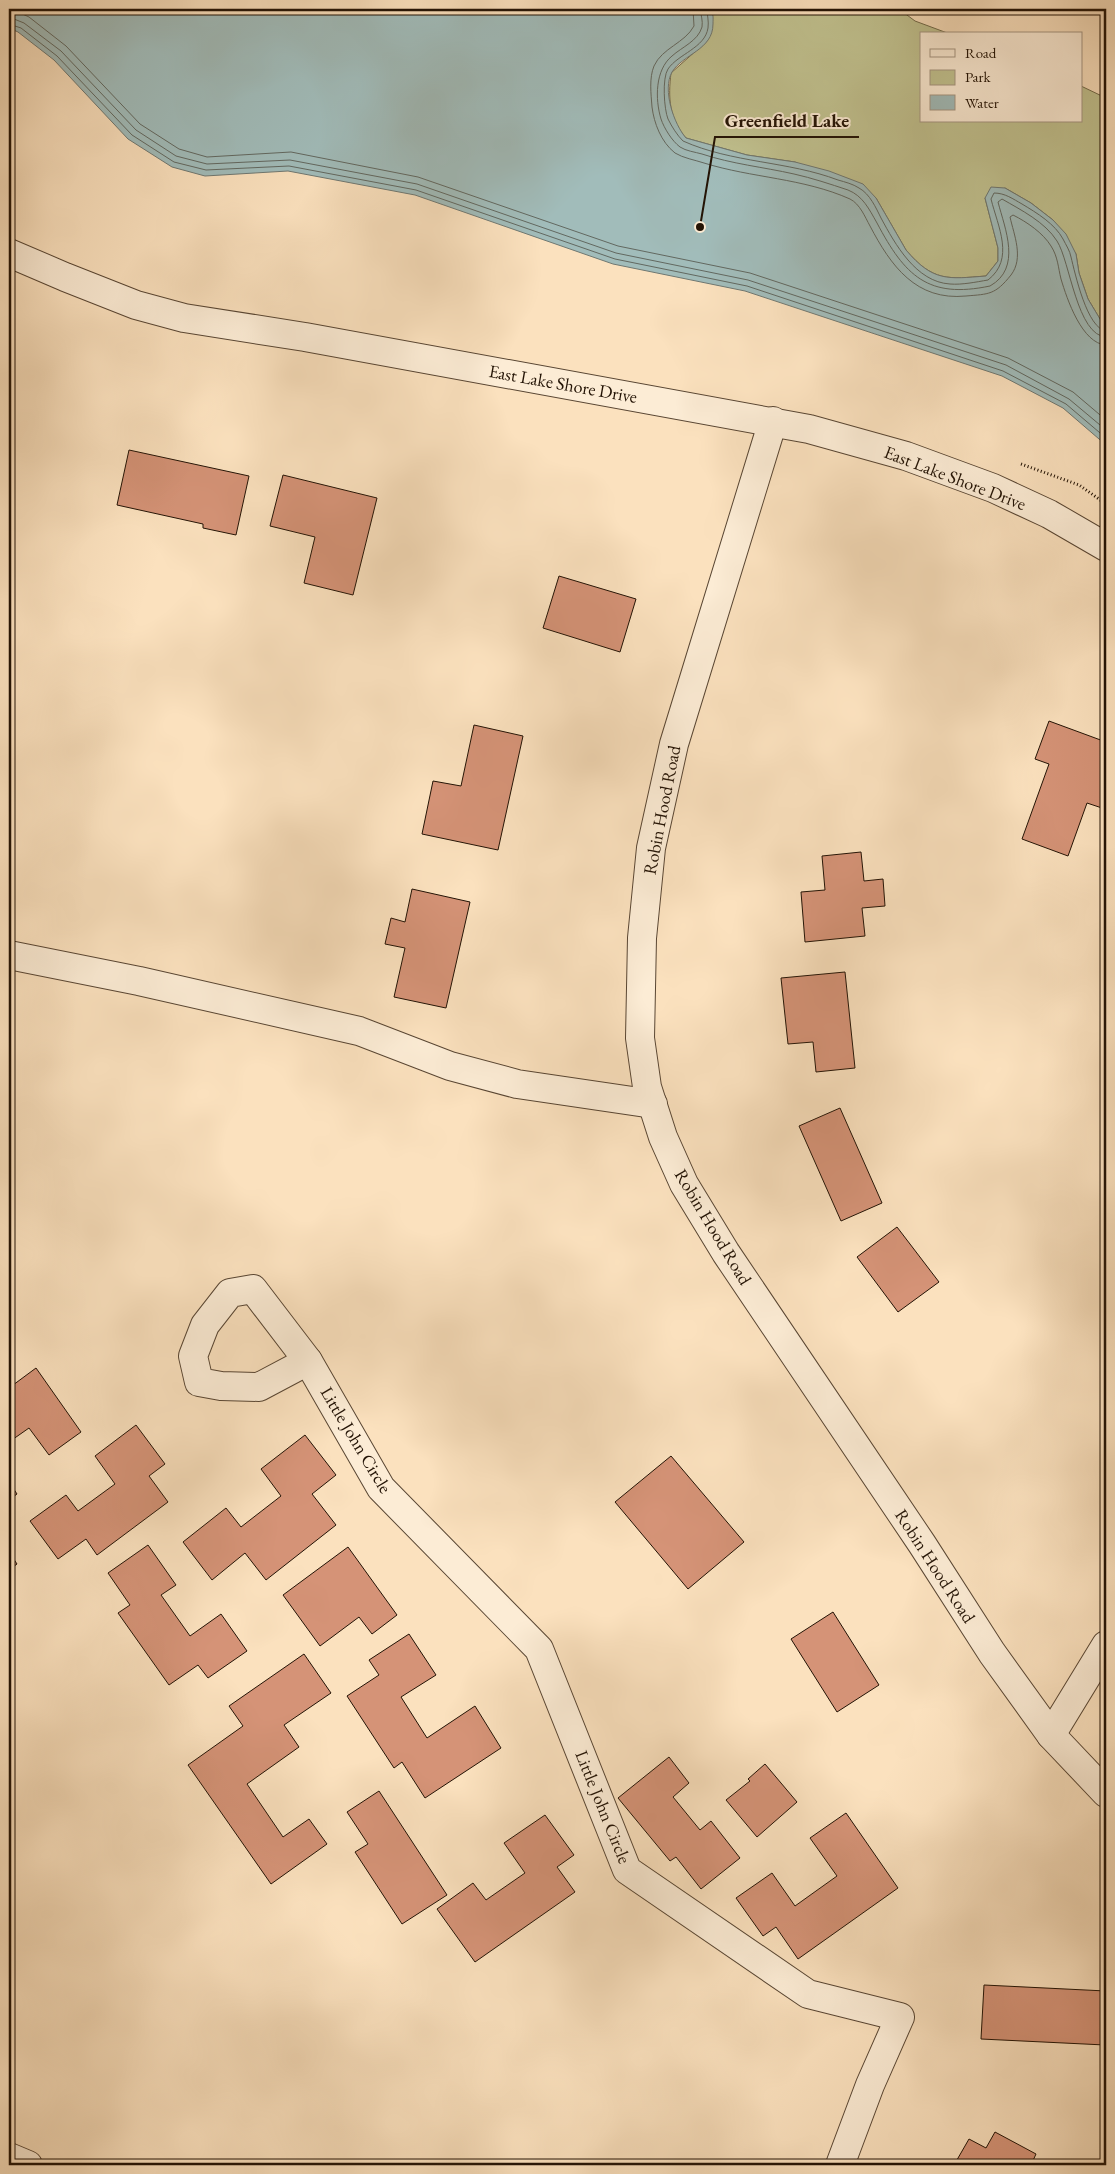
<svg xmlns="http://www.w3.org/2000/svg" width="1115" height="2174" viewBox="0 0 1115 2174" font-family="'EB Garamond',serif">
	<style>
		.green { fill: #c1c290; stroke: #726a4a }
		.water { fill: #a1bcba; stroke: #6f7872 }
		.lines { fill: none; stroke-linecap: round; stroke-linejoin: round }
		.shore { stroke: #626860; stroke-width: 1 }
		.building { fill: #d59377; stroke: #231305 }
		.minor-casing { stroke: #594633; stroke-width: 30 }
		.path { stroke: #231305; stroke-width: 3; stroke-dasharray: 1 2.5; stroke-linecap: butt }
		.minor { stroke: #fcecd5; stroke-width: 28 }
		.labels { text-anchor: middle; stroke-width: 4; stroke-linejoin: round; paint-order: stroke }
		.street-label { font-size: 18px; fill: #231305; stroke: #fcecd5 }
		.leader { fill: none; stroke: #231305; stroke-width: 2 }
		.callout-dot { fill: #231305; stroke: #fcecd5; stroke-width: 2 }
		.callout-label { font-size: 19px; text-anchor: middle; font-weight: bold; fill: #231305; stroke: #fcecd5; stroke-width: 4; stroke-linejoin: round; paint-order: stroke }
	</style>
	<rect width="100%" height="100%" fill="#fbe1be"/>
	<filter id="stains"><feTurbulence type="fractalNoise" baseFrequency=".004" numOctaves="4"/><feColorMatrix values="0 0 0 0 .2 0 0 0 0 .09 0 0 0 0 .02 0 0 0 .5 -.17"/></filter>
	<radialGradient id="worn" r=".72"><stop offset=".6" stop-color="#630" stop-opacity="0"/><stop offset="1" stop-color="#630" stop-opacity=".3"/></radialGradient>
	<!-- green -->
	<path class="green" d="M710,9H899L915,21L950,34H921V121H1081V86L1106,98V329L1088,299L1079,273L1076,254L1053,220L1031,203L1005,188L985,198L998,248V261L986,276C948,279 933,282 906,250L876,198L795,162L747,155L686,138C669,119 668,97 671,73L707,41L713,13Z"/>
	<!-- water -->
	<path class="water" d="M9,9H710C714,14 713,18 713,24C713,50 683,54 672,72C662,90 674,124 686,138L747,155L795,162L829,171L863,184L876,198L906,250C933,282 948,279 986,276L998,261V248L985,198L991,187L1005,188L1031,203L1053,220L1066,234L1076,254L1079,273L1088,299L1106,329V445L1063,408L1002,376L745,291L613,264L415,195L288,171L205,176L172,167L128,139L54,60L18,32L9,28Z"/>
	<g class="lines">
		<!-- shore -->
		<g class="shore">
			<path d="M693,9L694,26C685,43 662,48 654,66C649,78 651,94 652,107C654,123 661,142 675,153C683,158 695,160 704,163C752,178 803,178 850,199C860,204 865,217 870,226C891,266 916,301 966,296C989,294 995,295 1011,275C1024,258 1014,235 1010,217L1013,215C1027,222 1043,233 1051,246C1058,257 1058,267 1061,279C1067,299 1082,344 1106,345"/>
			<path d="M700,9C701,15 703,21 702,27C698,41 682,47 672,56C655,70 655,99 661,119C664,128 672,141 680,147C686,151 695,152 702,154C732,164 763,167 794,174C812,178 830,184 848,190C863,196 869,209 877,223C905,276 928,299 990,286C1022,268 1005,229 998,202L1002,199C1021,210 1045,222 1057,241C1070,261 1077,336 1106,337"/>
			<path d="M707,9C707,15 709,21 708,28C705,48 678,54 668,69C662,78 664,109 668,119C672,127 677,135 683,141C732,163 788,161 838,180C845,182 853,184 859,188C870,194 876,208 881,218C895,244 916,282 950,284C962,285 976,282 988,280C1015,259 998,227 991,199L994,193C1005,193 1013,199 1022,204C1037,213 1055,224 1063,239C1066,245 1070,251 1071,257C1075,273 1087,329 1106,331"/>
			<polyline points="9,10 16,11 29,17 66,46 140,124 179,149 207,157 291,152 418,177 618,246 750,273 1008,358 1073,392 1106,420"/>
			<polyline points="9,17 24,23 61,51 136,130 176,156 207,164 290,160 417,184 616,253 748,280 1006,365 1069,399 1106,430"/>
			<polyline points="9,24 21,28 57,56 132,135 174,162 206,170 289,166 416,190 615,259 747,286 1003,371 1066,404 1106,438"/>
		</g>
	</g>
	<!-- building -->
	<g class="building">
		<polygon points="129,450 249,476 236,535 203,528 203,524 117,505"/>
		<polygon points="283,475 377,498 353,595 304,583 315,537 270,526"/>
		<polygon points="559,576 636,599 620,652 543,628"/>
		<polygon points="1049,721 1106,742 1106,807 1105,809 1087,803 1068,856 1022,839 1049,764 1035,759"/>
		<polygon points="474,725 523,736 498,850 422,834 433,781 461,786"/>
		<polygon points="861,852 864,881 883,879 885,906 862,908 865,936 805,942 801,892 825,890 822,856"/>
		<polygon points="412,889 470,902 446,1008 394,997 405,948 385,944 391,918 405,922"/>
		<polygon points="845,972 855,1068 816,1072 813,1042 788,1044 781,978"/>
		<polygon points="840,1108 882,1203 841,1221 799,1126"/>
		<polygon points="897,1227 939,1282 898,1312 857,1257"/>
		<polygon points="36,1368 81,1432 49,1455 29,1428 9,1442 9,1388"/>
		<polygon points="136,1425 165,1464 149,1476 168,1502 97,1555 86,1539 58,1559 30,1521 66,1495 78,1511 115,1484 95,1456"/>
		<polygon points="305,1435 336,1475 312,1494 336,1525 266,1580 245,1553 212,1580 183,1542 226,1508 241,1527 281,1496 261,1469"/>
		<polygon points="671,1456 744,1542 688,1589 615,1502"/>
		<polygon points="9,1482 17,1494 9,1500"/>
		<polygon points="148,1545 176,1585 161,1595 190,1636 221,1614 247,1651 208,1678 198,1665 169,1685 118,1613 130,1605 108,1573"/>
		<polygon points="348,1547 397,1615 372,1634 359,1617 320,1646 283,1595"/>
		<polygon points="9,1552 17,1564 9,1570"/>
		<polygon points="833,1612 879,1685 837,1712 791,1639"/>
		<polygon points="409,1634 436,1675 401,1697 427,1738 475,1706 501,1748 425,1798 402,1762 394,1768 347,1696 379,1675 369,1660"/>
		<polygon points="304,1654 331,1693 284,1725 299,1747 247,1784 283,1837 309,1819 327,1844 271,1884 188,1765 243,1726 229,1706"/>
		<polygon points="669,1757 689,1783 673,1797 700,1830 711,1821 740,1858 701,1889 676,1857 670,1861 618,1798"/>
		<polygon points="765,1764 797,1802 757,1837 726,1800 750,1781 748,1779"/>
		<polygon points="379,1791 447,1895 402,1924 355,1852 368,1844 347,1812"/>
		<polygon points="846,1813 898,1888 798,1959 776,1927 763,1936 736,1898 772,1873 795,1906 837,1876 810,1838"/>
		<polygon points="545,1815 574,1855 557,1867 575,1892 475,1962 437,1909 473,1883 486,1900 525,1873 504,1843"/>
		<polygon points="984,1985 1106,1991 1106,2068 1104,2068 1105,2045 981,2039"/>
		<polygon points="995,2132 1036,2154 1031,2165 954,2165 969,2139 986,2148"/>
	</g>
	<g class="lines">
		<!-- minor casing -->
		<g class="minor-casing">
			<g id="minor">
				<polyline points="9,253 65,277 136,305 184,318 305,337 809,429 906,456 993,488 1049,514 1106,547"/>
				<polyline points="773,421 674,744 651,848 642,938 640,1038 647,1087 663,1137 684,1184 726,1253 922,1544 992,1653 1051,1735 1106,1793"/>
				<polyline points="9,955 139,981 359,1031 450,1066 517,1084 653,1104"/>
				<polygon points="253,1289 308,1361 259,1387 221,1386 199,1382 193,1356 205,1325 230,1293"/>
				<polyline points="308,1361 381,1488 539,1649 627,1870 808,1994 900,2017 870,2085 840,2165"/>
				<polyline points="1051,1735 1106,1645"/>
				<polyline points="9,2157 28,2165"/>
			</g>
		</g>
		<!-- path -->
		<polyline class="path" points="1021,464 1079,485 1106,504"/>
		<!-- minor -->
		<use href="#minor" class="minor"/>
	</g>
	<g class="labels">
		<!-- street labels -->
		<g class="street-label">
			<text transform="translate(563 384) rotate(10)" y="6">East Lake Shore Drive</text>
			<text transform="translate(955 478) rotate(21)" y="6">East Lake Shore Drive</text>
			<text transform="translate(662 810) rotate(-79)" y="6">Robin Hood Road</text>
			<text transform="translate(713 1227) rotate(59)" y="6">Robin Hood Road</text>
			<text transform="translate(356 1440) rotate(59)" y="6">Little John Circle</text>
			<text transform="translate(935 1566) rotate(57)" y="6">Robin Hood Road</text>
			<text transform="translate(603 1807) rotate(68)" y="6">Little John Circle</text>
		</g>
	</g>
	<!-- callouts -->
	<path class="leader" d="M700 227L715 137H859"/>
	<circle class="callout-dot" cx="700" cy="227" r="5"/>
	<g class="callout-label">
		<text x="787" y="127">Greenfield Lake</text>
	</g>
	<!-- margin -->
	<rect width="1115" height="2174" fill="none" stroke="#fbe1be" stroke-width="30"/>
	<rect x="10" y="10" width="1095" height="2154" fill="none" stroke="#231305" stroke-width="2.5"/>
	<rect x="15" y="15" width="1085" height="2144" fill="none" stroke="#231305"/>
	<!-- legend -->
	<rect x="920" y="32" width="162" height="90" fill="#fcecd5" stroke="#a59582"/>
	<rect x="930" y="49" width="25" height="8" fill="#fcecd5" stroke="#a59582"/>
	<text x="965" y="58" font-size="15" fill="#231305">Road</text>
	<rect x="930" y="70" width="25" height="15" fill="#c1c290" stroke="#a59582"/>
	<text x="965" y="82" font-size="15" fill="#231305">Park</text>
	<rect x="930" y="95" width="25" height="15" fill="#a1bcba" stroke="#a59582"/>
	<text x="965" y="108" font-size="15" fill="#231305">Water</text>
	<rect width="100%" height="100%" filter="url(#stains)"/>
	<rect width="100%" height="100%" fill="url(#worn)"/>
</svg>
